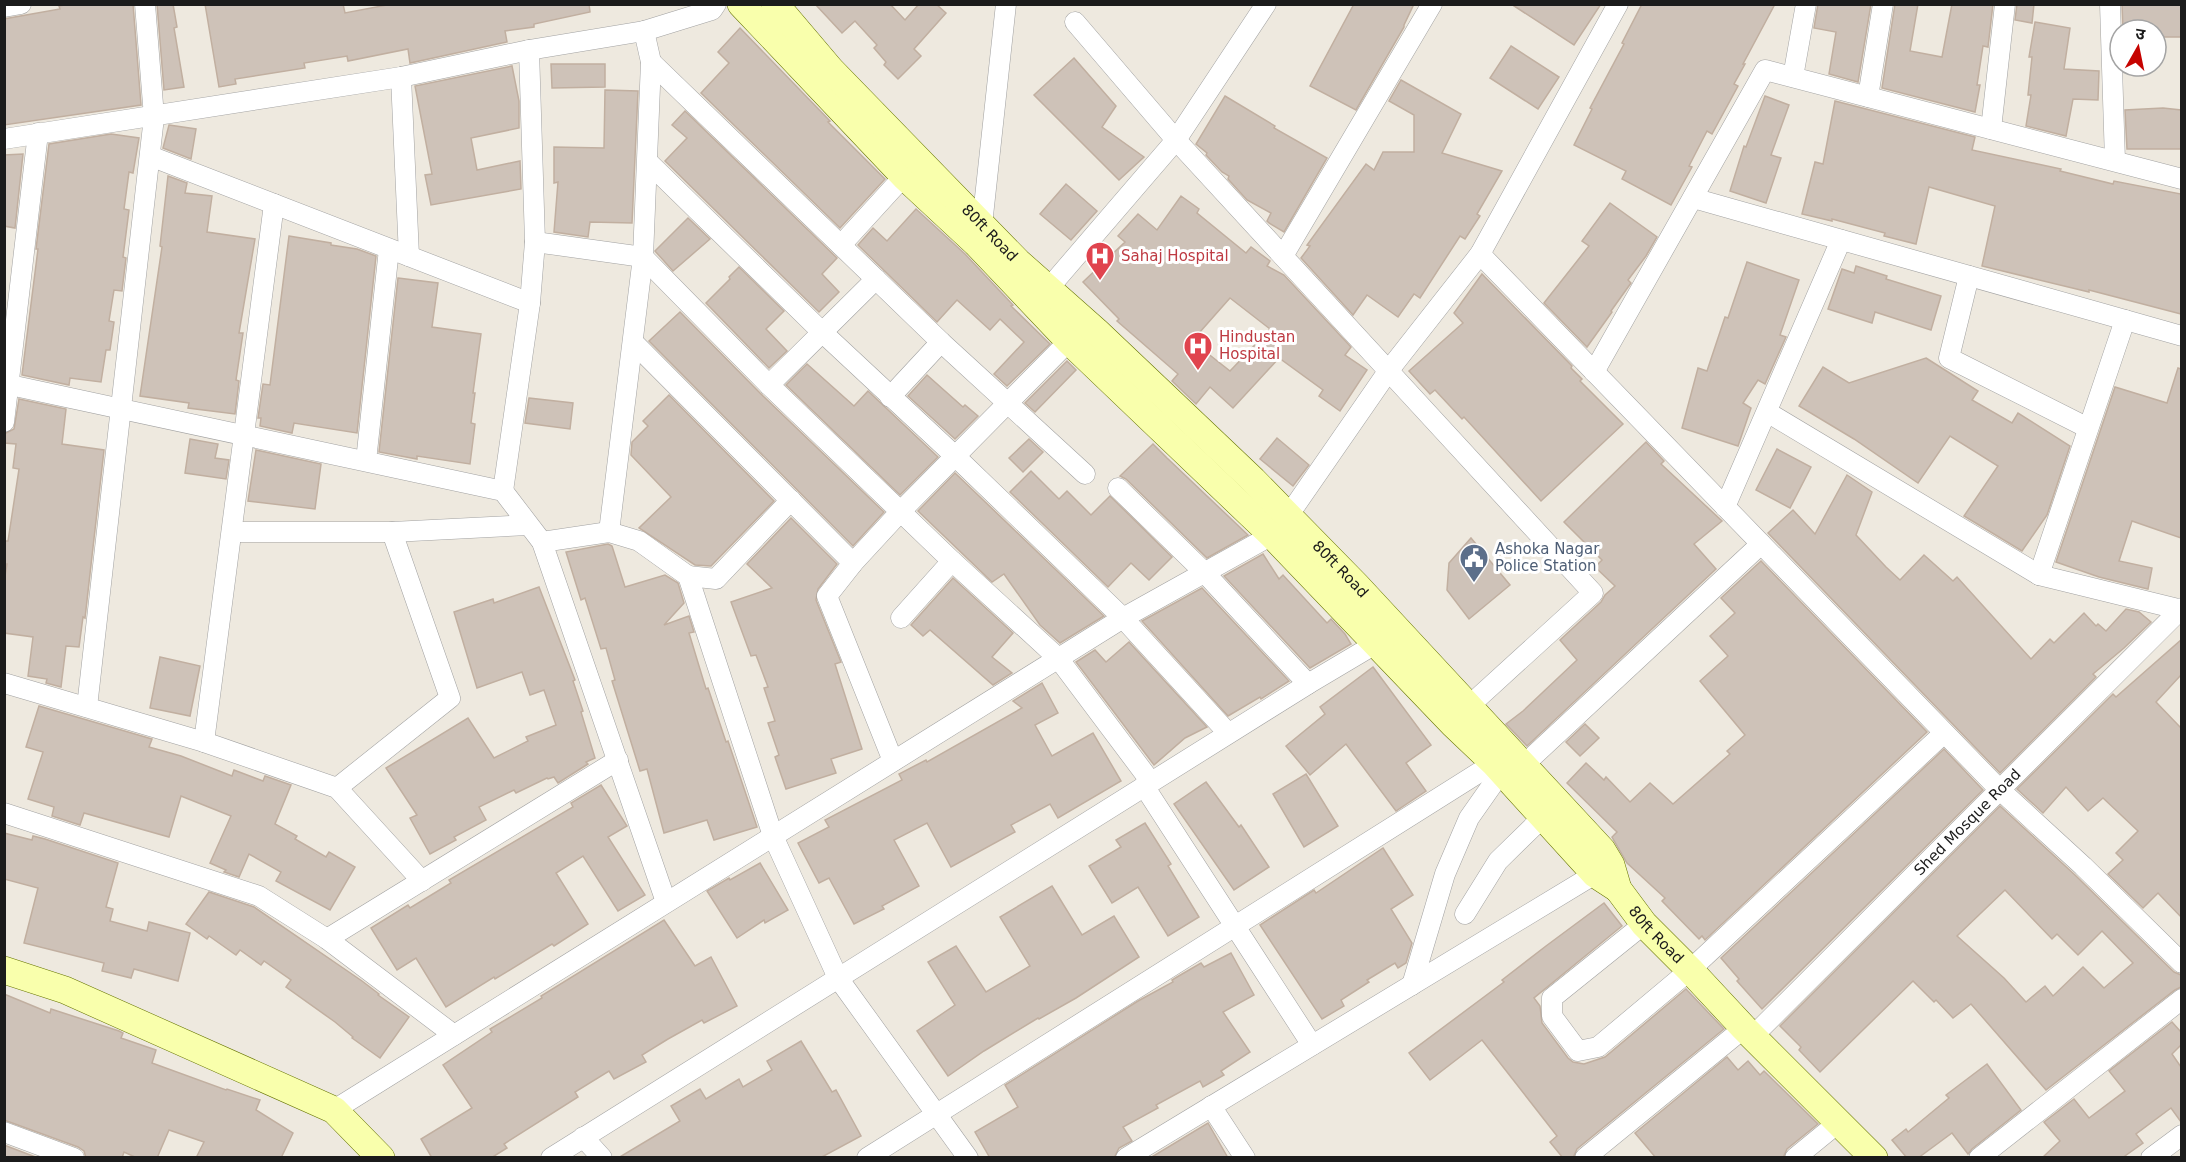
<svg xmlns="http://www.w3.org/2000/svg" width="2186" height="1162" viewBox="0 0 2186 1162" font-family="'DejaVu Sans','Noto Sans Devanagari',sans-serif">
	<style>
		.building { fill: #cec2b8; stroke: #c1afa0; stroke-width: 1.5; fill-rule: evenodd }
		.lines { fill: none; stroke-linecap: round; stroke-linejoin: round }
		.street-casing { stroke: #a2a2a2; stroke-width: 21 }
		.secondary-casing { stroke: #667400; stroke-width: 28 }
		.street { stroke: #fff; stroke-width: 20 }
		.secondary { stroke: #f9ffac; stroke-width: 27 }
		.labels { text-anchor: middle; stroke-width: 6; stroke-linejoin: round; paint-order: stroke }
		.street-label { font-size: 15px; fill: #1b1b1b; stroke: #fff }
		.health-label { font-size: 15px; fill: #be3a42; stroke: #fff; text-anchor: start }
		.service-label { font-size: 15px; fill: #4e5e75; stroke: #fff; text-anchor: start }
	</style>
	<rect width="100%" height="100%" fill="#eee9df"/>
	<!-- building -->
	<g class="building">
		<polygon points="70,4 133,4 141,105 4,125 4,19 60,9 59,6"/>
		<polygon points="157,4 173,4 177,27 174,28 184,87 164,90"/>
		<polygon points="205,4 343,4 345,13 392,4 589,4 590,12 534,24 534,27 505,31 507,42 410,63 408,49 348,61 347,56 304,63 305,68 235,79 236,84 219,87"/>
		<polygon points="815,4 890,4 905,20 919,4 936,4 946,13 914,49 921,56 898,79 884,65 886,62 874,48 877,45 855,21 842,33"/>
		<polygon points="1354,4 1414,4 1404,25 1404,27 1356,110 1310,86"/>
		<polygon points="1511,4 1601,4 1574,45"/>
		<polygon points="1642,4 1775,4 1743,64 1745,64 1734,84 1738,86 1712,134 1707,131 1689,166 1692,167 1671,205 1622,179 1626,171 1574,145 1592,109 1590,108 1624,44 1622,43"/>
		<polygon points="1818,4 1871,4 1858,82 1829,74 1836,32 1814,28"/>
		<polygon points="1895,4 1918,4 1910,51 1942,57 1952,4 1993,4 1988,47 1983,46 1977,85 1980,85 1975,112 1882,88"/>
		<polygon points="2017,4 2034,4 2032,23 2015,20"/>
		<polygon points="2122,4 2181,4 2181,37 2156,37 2156,30 2123,30"/>
		<polygon points="2035,22 2070,28 2064,69 2099,71 2098,100 2073,99 2066,136 2026,126 2031,95 2028,95 2032,57 2029,57"/>
		<polygon points="740,28 830,121 828,122 885,179 840,228 701,93 729,63 718,52"/>
		<polygon points="1511,46 1559,77 1538,109 1490,78"/>
		<polygon points="1074,58 1116,106 1102,127 1144,157 1119,180 1034,95"/>
		<polygon points="551,64 605,64 605,87 552,88"/>
		<polygon points="512,66 519,101 519,128 471,138 477,170 520,161 521,189 431,205 425,175 432,174 415,86"/>
		<polygon points="1401,80 1461,114 1442,153 1502,171 1477,214 1480,216 1465,239 1460,236 1420,298 1414,294 1398,317 1367,295 1353,315 1301,258 1310,246 1307,245 1366,164 1374,170 1383,152 1414,152 1414,115 1389,101"/>
		<polygon points="605,90 638,91 632,223 590,222 588,237 554,232 558,182 554,183 554,147 604,148"/>
		<polygon points="1225,96 1275,126 1274,128 1327,158 1284,232 1269,223 1267,221 1271,213 1247,200 1228,179 1229,176 1222,172 1206,155 1207,153 1196,144"/>
		<polygon points="1765,96 1789,105 1771,155 1781,158 1766,203 1730,191 1744,146 1746,147"/>
		<polygon points="1835,101 1975,137 1972,150 2061,169 2060,171 2113,184 2114,181 2181,194 2181,314 2089,290 2089,292 1982,266 1995,206 1929,187 1916,244 1884,236 1885,233 1832,219 1832,221 1802,214 1815,162 1823,164"/>
		<polygon points="2163,108 2181,110 2181,149 2127,149 2125,110"/>
		<polygon points="685,111 837,258 822,274 839,292 819,312 665,161 687,138 672,125"/>
		<polygon points="169,125 196,129 191,159 163,148"/>
		<polygon points="111,134 139,138 133,173 129,172 124,209 129,210 123,257 126,258 122,291 114,290 109,321 114,322 110,350 106,350 101,382 70,378 69,385 22,375 38,249 36,249 49,144"/>
		<polygon points="23,154 15,228 4,226 4,155"/>
		<polygon points="168,176 187,183 185,193 212,196 207,232 255,239 239,333 243,333 236,380 239,381 235,414 188,408 189,403 140,396 162,247 160,246"/>
		<polygon points="1066,184 1097,211 1071,240 1040,214"/>
		<path d="M1181,196L1199,209L1197,213L1246,253L1251,247L1270,261L1267,266L1284,275L1351,347L1345,355L1367,370L1340,411L1319,396L1323,390L1279,358L1233,408L1210,387L1196,404L1172,381L1178,374L1117,321L1119,319L1083,282L1125,242L1118,236L1138,214L1157,230ZM1230,298L1270,329L1230,371L1192,341Z"/>
		<polygon points="1610,203 1657,237 1646,256 1628,280 1631,283 1611,311 1612,312 1587,347 1544,303 1589,246 1582,241"/>
		<polygon points="916,209 965,254 1013,305 1011,306 1050,344 1007,386 994,374 1024,342 1000,319 990,330 957,300 937,322 858,245 873,228 887,241"/>
		<polygon points="688,218 710,239 673,271 655,251"/>
		<polygon points="289,236 331,243 331,245 357,249 376,256 357,433 294,423 292,433 260,426 261,418 258,418 263,384 270,385"/>
		<polygon points="1747,262 1799,280 1780,335 1786,337 1765,384 1758,380 1743,403 1751,408 1738,446 1682,428 1698,368 1707,371 1725,317 1728,318"/>
		<polygon points="1856,266 1887,276 1886,279 1941,296 1931,330 1875,312 1872,323 1828,309 1842,269 1854,273"/>
		<polygon points="739,267 784,311 766,329 787,351 769,368 706,303 730,279 729,277"/>
		<polygon points="1482,274 1572,366 1571,368 1582,379 1580,381 1623,424 1541,501 1464,417 1462,419 1435,390 1430,394 1409,371 1463,323 1454,313"/>
		<polygon points="398,278 438,283 432,327 481,334 473,393 475,393 471,423 475,424 470,464 417,456 417,459 379,452"/>
		<polygon points="680,312 760,393 884,512 853,546 649,341"/>
		<polygon points="1926,358 1978,391 1972,400 2012,423 2018,413 2070,446 2047,515 2022,551 1964,516 1998,466 1950,436 1918,483 1854,439 1799,406 1823,367 1849,383"/>
		<polygon points="1067,361 1076,370 1035,412 1025,403"/>
		<polygon points="807,364 854,406 868,391 938,457 900,495 786,385"/>
		<polygon points="2178,368 2181,369 2181,538 2132,521 2119,561 2152,568 2148,589 2099,577 2056,562 2115,387 2167,403"/>
		<polygon points="927,375 963,407 965,405 978,416 955,439 908,396"/>
		<polygon points="669,395 774,501 711,566 695,565 639,528 671,497 631,455 632,442 648,426 643,421"/>
		<polygon points="529,398 573,403 570,429 525,423"/>
		<polygon points="19,399 66,409 62,444 104,450 85,618 83,617 79,647 66,646 61,687 46,683 47,679 28,676 33,637 4,633 4,582 7,564 4,564 4,541 8,541 19,469 13,468 16,444 4,443 4,434 14,429"/>
		<polygon points="1277,438 1309,465 1293,486 1260,459"/>
		<polygon points="190,439 218,444 215,458 229,460 226,479 185,473"/>
		<polygon points="1029,439 1043,452 1023,472 1009,458"/>
		<polygon points="1646,442 1664,461 1661,464 1722,521 1694,544 1716,569 1527,746 1506,724 1523,711 1577,660 1560,640 1601,602 1605,595 1615,586 1595,567 1602,560 1564,522"/>
		<polygon points="1153,444 1167,458 1248,535 1207,558 1126,479 1120,476"/>
		<polygon points="1777,449 1811,467 1790,508 1756,490"/>
		<polygon points="256,450 321,464 315,509 248,501"/>
		<polygon points="1031,471 1059,499 1067,491 1091,515 1110,496 1172,557 1149,580 1131,563 1108,587 1010,492"/>
		<polygon points="955,473 1104,616 1060,643 1040,625 1004,574 992,582 918,511"/>
		<polygon points="1847,475 1872,492 1856,535 1886,567 1900,580 1924,555 1953,581 1957,577 2031,659 2050,639 2054,643 2084,613 2096,626 2098,624 2106,631 2126,609 2139,612 2151,622 2124,648 2093,674 2096,677 2000,773 1768,533 1793,510 1815,534"/>
		<polygon points="791,518 837,564 818,589 816,600 841,662 835,664 862,749 831,759 836,773 786,789 775,757 779,755 768,723 775,721 764,688 768,687 756,655 751,656 731,602 772,588 747,564"/>
		<polygon points="1471,538 1510,585 1469,619 1447,590 1449,563"/>
		<polygon points="608,544 612,546 625,587 665,575 678,583 684,603 664,625 689,616 694,632 689,633 706,689 708,688 726,742 728,741 757,827 714,840 707,820 664,833 647,769 640,771 612,681 615,680 606,648 601,649 585,598 581,600 566,552"/>
		<polygon points="1263,554 1279,579 1283,575 1327,623 1331,619 1345,634 1351,644 1310,668 1224,576"/>
		<polygon points="1761,561 1927,732 1705,940 1702,936 1699,939 1662,901 1665,898 1627,863 1612,837 1617,832 1567,783 1586,763 1604,780 1606,777 1630,802 1650,783 1673,804 1730,754 1727,751 1745,735 1700,681 1728,656 1710,636 1735,613 1721,598"/>
		<polygon points="953,578 1013,633 992,657 1012,673 993,685 930,630 923,636 911,625"/>
		<polygon points="539,587 575,680 573,681 583,711 581,712 595,758 586,762 588,764 558,783 554,777 548,779 547,778 516,793 514,790 479,807 486,820 454,837 456,840 430,854 410,818 417,815 386,768 468,718 494,758 528,741 526,737 556,725 544,690 530,695 522,672 477,688 454,612 493,599 494,603"/>
		<polygon points="1202,588 1289,681 1261,699 1260,697 1228,716 1142,621"/>
		<polygon points="2181,640 2181,675 2156,702 2181,728 2181,917 2158,893 2143,908 2108,874 2123,860 2116,853 2138,831 2103,798 2088,811 2066,787 2043,813 2017,789 2113,694 2116,697"/>
		<polygon points="1129,642 1207,727 1185,738 1154,765 1076,662 1095,650 1106,662"/>
		<polygon points="160,657 200,666 190,716 150,708"/>
		<polygon points="1373,667 1431,745 1406,763 1426,791 1396,811 1346,744 1310,775 1286,746 1325,714 1320,707"/>
		<polygon points="1042,683 1058,713 1035,725 1052,756 1093,733 1121,781 1058,818 1050,804 1011,825 1015,832 951,867 927,823 894,840 919,886 882,906 884,909 854,924 829,878 819,883 798,843 829,827 825,820 902,780 899,774 926,760 927,762 1022,708 1013,701"/>
		<polygon points="39,706 152,739 149,747 181,756 232,776 234,770 263,781 265,776 291,785 275,824 297,836 295,839 326,857 329,852 355,867 330,910 276,881 281,872 249,854 239,877 224,872 226,870 210,863 231,816 181,796 169,837 84,813 80,825 52,816 54,807 28,799 43,752 26,747"/>
		<polygon points="1585,724 1599,738 1580,756 1566,742"/>
		<polygon points="1944,749 1983,790 1762,1009 1737,981 1739,979 1721,958"/>
		<polygon points="1306,774 1338,826 1304,847 1273,794"/>
		<polygon points="1206,782 1239,827 1241,825 1269,867 1234,890 1174,804"/>
		<polygon points="601,785 627,826 608,837 645,895 618,911 583,856 556,873 588,924 554,946 552,944 495,979 494,977 446,1007 416,958 397,970 371,928 408,905 410,908 451,883 449,880 573,807 571,803"/>
		<path d="M2000,806L2075,875L2174,972L2181,975V987L2175,990L2046,1090L1971,1004L1953,1018L1936,1000L1934,1002L1913,981L1820,1072L1799,1050L1801,1047L1780,1026ZM2005,890L2052,939L2057,934L2078,955L2102,931L2133,963L2104,988L2083,967L2053,996L2045,986L2026,1002L2004,978L1957,936Z"/>
		<polygon points="1145,823 1171,864 1168,866 1199,917 1168,936 1138,887 1112,903 1089,866 1121,847 1116,840"/>
		<polygon points="4,833 32,840 33,836 45,839 118,863 106,907 113,909 110,921 147,931 149,922 190,933 178,981 134,969 131,978 102,971 104,963 24,943 38,888 4,879"/>
		<polygon points="1383,848 1413,895 1391,909 1412,943 1406,963 1398,968 1395,963 1367,980 1369,982 1341,1000 1344,1006 1322,1019 1260,925 1314,890 1316,893"/>
		<polygon points="760,863 788,910 765,923 764,920 737,938 707,891 729,878 730,880"/>
		<polygon points="1052,886 1082,935 1114,916 1139,957 1076,998 1039,1019 1038,1018 984,1051 948,1076 917,1031 955,1005 928,962 956,946 986,992 1030,966 1000,917"/>
		<polygon points="209,892 254,907 362,981 379,994 378,995 409,1017 380,1058 352,1038 353,1037 335,1022 286,987 291,980 264,961 261,965 240,950 236,955 209,936 207,939 186,924"/>
		<polygon points="1604,903 1622,926 1534,998 1540,1006 1542,1023 1568,1058 1573,1062 1584,1064 1605,1057 1686,989 1724,1029 1577,1149 1573,1158 1563,1158 1550,1142 1557,1136 1482,1040 1430,1080 1409,1053 1504,982 1502,980 1546,946"/>
		<polygon points="664,920 695,966 711,957 737,1006 704,1023 702,1020 668,1039 642,1055 646,1062 614,1079 609,1071 575,1092 578,1097 504,1144 507,1148 491,1158 432,1158 421,1139 472,1108 443,1065 492,1032 490,1029 542,998 541,996"/>
		<polygon points="1231,953 1254,995 1223,1012 1250,1052 1221,1071 1224,1075 1203,1087 1200,1081 1156,1105 1158,1108 1123,1127 1132,1141 1119,1148 1114,1158 990,1158 975,1132 1018,1107 1005,1085 1138,1001 1173,982 1172,980 1177,977 1201,963 1204,967"/>
		<polygon points="4,994 50,1013 51,1009 119,1031 123,1033 121,1038 156,1050 152,1063 226,1090 227,1089 260,1100 256,1110 293,1133 281,1158 196,1158 204,1142 169,1130 157,1158 137,1158 124,1152 122,1158 86,1158 84,1151 78,1147 4,1120"/>
		<polygon points="2172,1022 2181,1032 2181,1045 2172,1054 2181,1067 2181,1122 2171,1108 2136,1134 2143,1143 2122,1158 2042,1158 2060,1141 2044,1122 2074,1099 2089,1118 2125,1091 2109,1071"/>
		<polygon points="801,1041 832,1092 836,1090 861,1136 820,1158 618,1158 680,1121 671,1106 700,1089 706,1099 739,1079 743,1087 772,1070 767,1061"/>
		<polygon points="1727,1057 1738,1070 1748,1061 1760,1075 1764,1071 1818,1124 1787,1149 1783,1158 1656,1158 1635,1133"/>
		<polygon points="1987,1064 2021,1110 1972,1149 1968,1154 1952,1133 1918,1158 1907,1158 1892,1140 1906,1129 1908,1132 1949,1098 1946,1095"/>
		<polygon points="1208,1123 1228,1158 1150,1158"/>
		<polygon points="4,1145 38,1158 4,1158"/>
	</g>
	<g class="lines">
		<!-- street casing -->
		<g class="street-casing">
			<g id="street">
				<polyline points="2110,4 2115,161"/>
				<polyline points="4,7 21,4"/>
				<polyline points="1075,22 1176,140 1593,593 1469,706"/>
				<polyline points="651,62 941,342 1085,474"/>
				<polyline points="401,77 409,256"/>
				<polyline points="1793,77 1806,4"/>
				<polyline points="1868,97 1883,4"/>
				<polyline points="1991,129 2005,4"/>
				<polyline points="4,139 401,77 529,50 644,31 712,10 716,4"/>
				<polyline points="150,156 530,303"/>
				<polyline points="648,162 822,332 955,456 1123,618 1228,733"/>
				<polyline points="1693,198 2182,336"/>
				<polyline points="982,225 1006,4"/>
				<polyline points="535,242 643,257 769,385 952,561 1058,658 1151,782"/>
				<polyline points="841,245 904,176"/>
				<polyline points="1480,254 1999,789 2083,866 2182,963"/>
				<polyline points="1283,256 1432,4"/>
				<polyline points="1969,276 1949,358 2088,428"/>
				<polyline points="1048,289 1176,140 1266,4"/>
				<polyline points="633,342 853,563"/>
				<polyline points="1594,372 1765,70 2182,179"/>
				<polyline points="10,385 503,491 542,542 666,902"/>
				<polyline points="769,385 876,279"/>
				<polyline points="890,397 941,342"/>
				<polyline points="1767,412 2039,575 2182,610"/>
				<polyline points="4,422 38,133"/>
				<polyline points="366,461 389,249"/>
				<polyline points="1118,488 1203,571 1308,684"/>
				<polyline points="503,491 530,303 535,242 529,50"/>
				<polyline points="1725,507 1841,240"/>
				<polyline points="233,532 392,532 528,525"/>
				<polyline points="609,532 643,257 651,62 644,31"/>
				<polyline points="542,542 609,532 639,541 688,576 773,836 838,978 968,1158"/>
				<polyline points="2039,575 2125,320"/>
				<polyline points="688,576 716,579 791,500"/>
				<polyline points="901,618 952,561"/>
				<polyline points="4,683 204,742 337,788 422,881"/>
				<polyline points="87,707 154,117 145,4"/>
				<polyline points="204,742 274,204"/>
				<polyline points="893,761 827,596 853,563 901,511 1069,341"/>
				<polyline points="1515,773 1761,544"/>
				<polyline points="1144,786 1312,1045"/>
				<polyline points="337,788 450,698 392,532"/>
				<polyline points="4,813 259,896 327,939 454,1035"/>
				<polyline points="1465,914 1498,861 1543,817"/>
				<polyline points="1644,924 1552,998 1552,1016 1578,1051 1598,1047 1690,970 1944,733"/>
				<polyline points="327,939 618,760"/>
				<polyline points="1412,985 1445,874 1469,818 1502,771"/>
				<path id="s1" d="M1753,1036L2182,608"/>
				<polyline points="1211,1106 1245,1158"/>
				<polyline points="334,1110 1123,618 1272,535 1288,516 1389,370 1480,254 1618,4"/>
				<polyline points="4,1132 74,1158"/>
				<polyline points="583,1137 602,1158"/>
				<polyline points="551,1158 1308,684 1377,643"/>
				<polyline points="867,1158 1494,763"/>
				<polyline points="1126,1158 1595,874"/>
				<polyline points="1585,1158 1744,1028"/>
				<polyline points="1795,1158 1839,1122"/>
				<polyline points="1979,1158 2182,999"/>
				<polyline points="2151,1158 2182,1135"/>
			</g>
		</g>
		<!-- secondary casing -->
		<g class="secondary-casing">
			<g id="secondary">
				<polyline points="741,4 904,176 976,243 1069,341 1272,535 1453,724 1494,763 1595,874 1618,889"/>
				<path id="s2" d="M775,4L831,70L1018,262L1096,331L1253,480L1356,585L1602,850L1611,865L1618,889L1644,924L1690,970L1744,1028L1874,1158"/>
				<polyline points="4,970 65,990 334,1110 381,1158"/>
			</g>
		</g>
		<!-- street -->
		<use href="#street" class="street"/>
		<!-- secondary -->
		<use href="#secondary" class="secondary"/>
	</g>
	<!-- icons -->
	<defs>
		<g id="hospital-pin" transform="scale(1.5)"><path d="M0 17L-7.5 6A9.5 9.5 0 1 1 7.5 6Z" fill="#e0444e" stroke="#fff"/><path d="M-5-5h3v3.5h4V-5h3V5h-3V1.5h-4V5h-3Z" fill="#fff"/></g>
		<g id="civic-pin" transform="scale(1.5)"><path d="M0 17L-7.5 6A9.5 9.5 0 1 1 7.5 6Z" fill="#5c6f8a" stroke="#fff"/><path d="M-.6-6.5H3V-4.5H.6V-3L4-1V1h2V6H-6V1h2V-1L-.6-3ZM-1.2 2.5V6h2.4V2.5Z" fill="#fff"/></g>
	</defs>
	<g fill-rule="evenodd">
		<use href="#hospital-pin" x="1100" y="256"/>
		<use href="#hospital-pin" x="1198" y="346"/>
		<use href="#civic-pin" x="1474" y="558"/>
	</g>
	<g class="labels">
		<!-- street labels -->
		<g class="street-label">
			<text dy="5" stroke="none"><textPath href="#s2" startOffset="314">80ft Road</textPath></text>
			<text dy="5" stroke="none"><textPath href="#s2" startOffset="800">80ft Road</textPath></text>
			<text dy="5" stroke="none"><textPath href="#s1" startOffset="303">Shed Mosque Road</textPath></text>
			<text dy="5" stroke="none"><textPath href="#s2" startOffset="1286">80ft Road</textPath></text>
		</g>
		<!-- health labels -->
		<g class="health-label">
			<text x="1121" y="261">Sahaj Hospital</text>
			<text x="1219" y="342">Hindustan<tspan x="1219" dy="17">Hospital</tspan></text>
		</g>
		<!-- service labels -->
		<g class="service-label">
			<text x="1495" y="554">Ashoka Nagar<tspan x="1495" dy="17">Police Station</tspan></text>
		</g>
	</g>
	<!-- border -->
	<rect width="2186" height="1162" fill="none" stroke="#1b1b1b" stroke-width="12"/>
	<!-- north arrow -->
	<g transform="translate(2138 48) rotate(9)"><circle r="28" fill="#ffffff" stroke="#a4a4a4" stroke-width="1.5"/>
	<path d="M0-4.5L10 22L0 15L-10 22Z" fill="#c60300"/>
	<text y="-9" font-size="16" font-weight="bold" text-anchor="middle" fill="#1b1b1b">उ</text>
	</g>
</svg>
